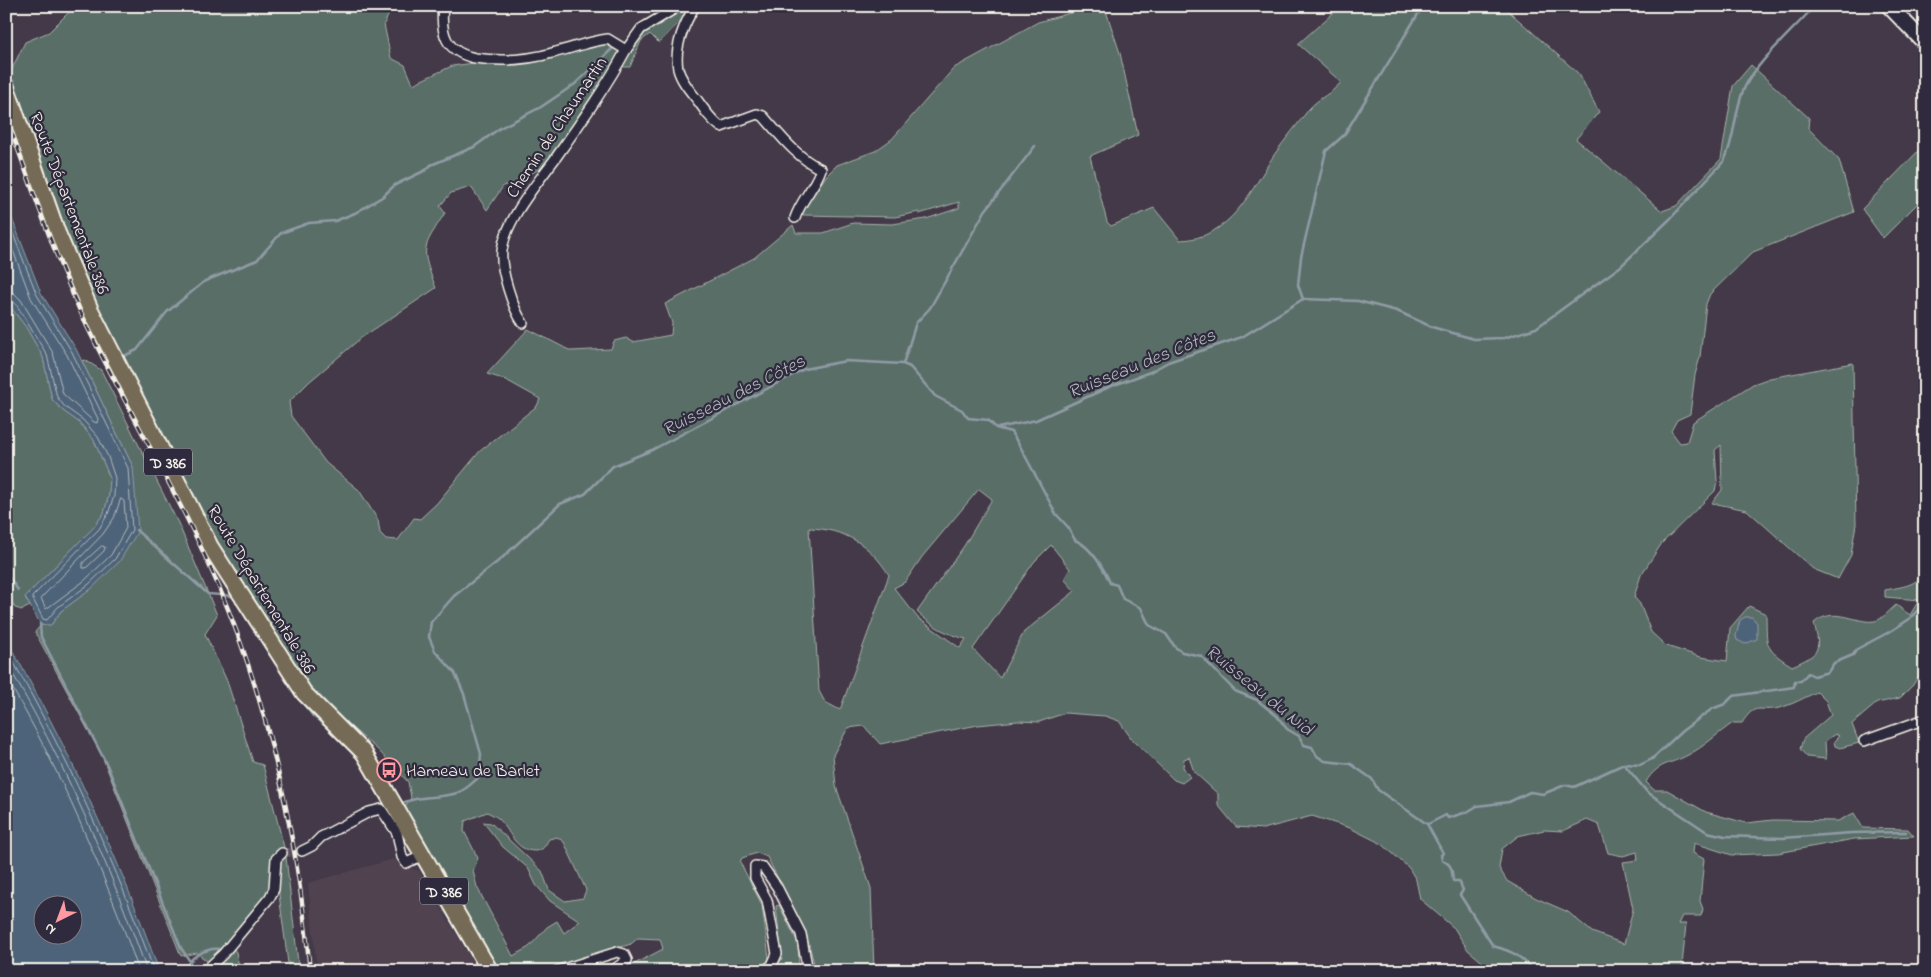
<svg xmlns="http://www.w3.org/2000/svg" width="1931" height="977" viewBox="0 0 1931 977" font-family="'Indie Flower',sans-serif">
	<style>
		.built { fill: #514350 }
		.green { fill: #5a6e68; stroke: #a7b0a8; fill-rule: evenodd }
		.water { fill: #4e6479; stroke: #909ca5; fill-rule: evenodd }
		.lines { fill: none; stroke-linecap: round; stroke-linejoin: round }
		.shore { stroke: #b2b9bc; stroke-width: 1 }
		.stream { stroke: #909ca5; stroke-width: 2.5 }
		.minor-tunnel { stroke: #5e5560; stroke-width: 9; stroke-dasharray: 9 4.5; stroke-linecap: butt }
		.minor-casing { stroke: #f4f1e8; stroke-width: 12 }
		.secondary-casing { stroke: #f4f1e8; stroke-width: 18 }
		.primary-casing { stroke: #f4f1e8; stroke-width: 19 }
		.minor { stroke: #2f2a3d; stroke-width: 9 }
		.secondary { stroke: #2f2a3d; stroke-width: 14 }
		.primary { stroke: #746b55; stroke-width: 15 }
		.rail-casing { stroke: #f4f1e8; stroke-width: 4.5 }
		.rail { stroke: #2f2a3d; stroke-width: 2.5; stroke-dasharray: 8; stroke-linecap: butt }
		.labels { text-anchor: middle; stroke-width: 4.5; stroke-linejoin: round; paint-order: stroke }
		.shield { fill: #2f2a3d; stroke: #b9b5b5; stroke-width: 1 }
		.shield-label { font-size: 16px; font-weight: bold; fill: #f4f1e8 }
		.street-label { font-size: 18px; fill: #f4f1e8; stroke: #2f2a3d }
		.poi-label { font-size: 18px; fill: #f4f1e8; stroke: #2f2a3d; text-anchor: start }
		.water-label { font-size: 19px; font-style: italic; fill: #b2b9bc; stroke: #2f2a3d }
	</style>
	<rect width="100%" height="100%" fill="#433948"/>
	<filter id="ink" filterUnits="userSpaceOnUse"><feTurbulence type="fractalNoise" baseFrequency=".02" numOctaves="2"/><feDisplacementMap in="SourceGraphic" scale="10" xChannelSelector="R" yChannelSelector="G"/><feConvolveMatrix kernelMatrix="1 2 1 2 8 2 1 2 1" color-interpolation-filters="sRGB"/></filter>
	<g filter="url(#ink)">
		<!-- built -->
		<polygon class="built" points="394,859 400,866 419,871 478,971 317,971 308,883"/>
		<!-- green -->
		<g class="green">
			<path d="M69,6H393L384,24L391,58L405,65L413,84L452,66L474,63L505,65L564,55L604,44L613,45L619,49L615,62L543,167L509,186L504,185L487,210L471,187L451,193L440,206L445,213C422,249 420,247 436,288L361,338L309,382L289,402L291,416L326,463L359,490L378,520L380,533L386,539L398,540L414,518L420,519L437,503L480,451L537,406L540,399L506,380L487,374L528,329L571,351L611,349L614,341L626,338L633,342L671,335L672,323L665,304L754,258L793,225L796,233H823L853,223L892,224L926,219L959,208V202L919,214V212L895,217L803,215L802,212L826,176L837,165L875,151L892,139L954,68L1038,22L1074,12L1106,11L1120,53L1138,135L1090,156L1107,222L1111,226L1154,208L1180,240C1230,239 1251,191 1274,155C1285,139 1298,124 1309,109C1318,98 1333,93 1341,82L1298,44L1333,13L1344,6H1503L1579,74L1599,112L1576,139L1662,211L1676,206L1721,159L1733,86L1751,65L1809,118L1808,128L1839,160L1854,212L1753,252L1710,294L1706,304L1700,357L1695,375L1690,414L1677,420L1671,431L1680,443L1687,442L1693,422L1753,384L1770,378L1853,363L1856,524L1851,555L1838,579L1813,569L1747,510L1712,503L1722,490L1721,445L1715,450L1717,481L1715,491L1662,543L1641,575L1634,597L1640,604L1651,632L1666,646L1701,657L1727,661L1730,628L1749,606L1766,614C1767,646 1763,648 1792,666C1820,654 1821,651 1814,623C1836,604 1860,627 1878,620C1884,617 1891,609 1896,605L1910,615L1919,600L1885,597V590C1900,587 1919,586 1925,570V641L1918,650L1925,664L1913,685L1900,698L1877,703L1852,724L1859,743L1840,748L1835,746L1834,741L1839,736L1835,734L1825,741L1826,759L1807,757L1800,749L1803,739L1831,715L1826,701L1817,692C1805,697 1792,705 1779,708C1759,713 1756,701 1742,723H1733C1718,733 1704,747 1688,755C1670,765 1658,762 1646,782L1654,790H1667L1706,812L1746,823L1773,820L1838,821L1854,813L1863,828L1908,829L1914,836L1854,839L1778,853L1732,855L1694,843L1693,853L1704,859L1700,901L1703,909L1701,916H1682L1678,924H1686L1682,966L1693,971H1493L1468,950L1454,928L1420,899L1416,880L1409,868L1382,844L1350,828L1312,816L1263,829L1236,827L1218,805V794L1194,772L1189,757L1184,759L1183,767L1190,777L1182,783L1174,780L1131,738L1119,721L1105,716L1065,713L1039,722L1018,721L978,725L880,744L864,726L848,728L833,755L836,786L871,888L874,971H816L806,933L767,857L757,853L742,858L740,862L762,905L769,958L766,965L755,971H621L663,949L660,939L638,938L631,944L541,971H496L404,808L411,798L408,782L378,750L317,698L230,563L205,521L97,306L65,233L9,75L25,42L49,32L72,9ZM979,489L992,499L964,546L917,612C932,626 946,634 966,639L960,648L918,618L894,588L905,582L922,557ZM809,528C844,529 870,544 889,575L840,710L825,702L819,691ZM1051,545L1070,569L1064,579L1075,591L1024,632L1000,678L973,649L1034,562ZM487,812C491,814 495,816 498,818C510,829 514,851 535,851C543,851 545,846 549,839L557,837L564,842L586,890L583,898L565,901L549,890L542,871L491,823L483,822L503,847L528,868L536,885L550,901L580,921L564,933L557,921L547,927L529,947L513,956L477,887L473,871L478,858L464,831L465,821ZM1587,820L1599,825L1608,853L1623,856L1637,852L1638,860L1623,862L1633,909L1624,944L1592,932L1568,912L1536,898L1507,881L1499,868L1502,849L1518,836L1544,830L1563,831Z"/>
			<polygon points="686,6 690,6 684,17 659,43 650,34 641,41 630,67 621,67 644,30"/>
			<polygon points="1925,144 1925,196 1883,238 1862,209"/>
			<polygon points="6,301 26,327 43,357 52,399 62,410 80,423 94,440 110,478 109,495 104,513 94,527 25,597 30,606 22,610 15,608 6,592"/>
			<polygon points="85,360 101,370 179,525 217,615 205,634 227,681 253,762 263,765 285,851 276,855 268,894 223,948 208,962 197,953 181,956 102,756 35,632 41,625 51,625 61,611 91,589 133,467 82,361"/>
			<polygon points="286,857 299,971 289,971 279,894 278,861 281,858"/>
			<polygon points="779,905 798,943 799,971 772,971 782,959 776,906"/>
			<polygon points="233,948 236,952 240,971 221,971 217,963"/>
		</g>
		<!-- water -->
		<g class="water">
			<polygon points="6,194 11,216 41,293 76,349 133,467 138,531 119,562 91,589 61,611 51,625 41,625 25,597 94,527 104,513 109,495 110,478 94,440 80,423 62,410 52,399 43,357 26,327 6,301"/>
			<polygon points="1745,617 1752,617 1757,623 1757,639 1745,644 1737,640 1736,636 1740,620"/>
			<path d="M6,639C67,745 118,855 159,971H6ZM42,904H72V934H42Z"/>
		</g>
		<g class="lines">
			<!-- shore -->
			<g class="shore">
				<polyline points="6,216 37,295 72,352 128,468 132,530 115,559 88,585 58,607 47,620 43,619 32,597 99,529 108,514 114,496 115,478 108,457 98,437 83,420 65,407 57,397 47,355 16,304 6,298"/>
				<polyline points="6,232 31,298 67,355 98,419 97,423 94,422 63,394 53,353 21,300 14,293 6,291"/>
				<polygon points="121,499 124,501 126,528 111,555 84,581 46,609 41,598 103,534 114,518"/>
				<polygon points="102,546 105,547 104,551 86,568 83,568 83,563"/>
				<path d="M6,649C65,752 114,859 154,971"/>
				<path d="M6,662C63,760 109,864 147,971"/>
				<path d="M6,677C60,770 103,869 139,971"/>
			</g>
			<!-- stream -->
			<g class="stream">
				<polyline points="237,6 253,10"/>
				<polyline points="1303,299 1298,285 1301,257 1326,151 1344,135 1423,6"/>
				<polyline points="122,357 137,350 167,312 205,281 257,260 281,233 309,223 335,221 355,213 382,197 395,185 426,170 431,165 474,147 500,128 541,107 575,84 614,47"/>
				<polyline points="903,364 916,323 930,308 985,211 1035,146"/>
				<path d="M998,428L1036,420L1109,387L1150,372L1168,362L1242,337L1303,299L1358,301L1397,311L1432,327L1474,339L1504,338L1536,328L1621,266L1670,219L1724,161C1735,139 1734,114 1743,91C1753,66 1790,33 1809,12"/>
				<polyline points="136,530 208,594 233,596"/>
				<polyline points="6,573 18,590"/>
				<polyline points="40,624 41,637 107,765 181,948 189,960"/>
				<polyline points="300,699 313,716 331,730"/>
				<polyline points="356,755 364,768"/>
				<polyline points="1624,764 1647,792 1707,832 1725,836 1782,838 1851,833 1906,832"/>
				<polyline points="374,785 388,809"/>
				<path d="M400,804C418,795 438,799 457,793C466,790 472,783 479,777L481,754L464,694L455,673L435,651L429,637L431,622L454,596L501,559L560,504L585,494L613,466L652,450L804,369L846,361L903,364L910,367L935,396L962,410L968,418L988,420L996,428L1011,432L1021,448L1056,514L1068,527L1075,540C1090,546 1104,568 1110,583L1117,585L1123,599L1141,608L1149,625L1166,634L1175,647L1182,652L1201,656L1235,691L1257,700L1277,716L1287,729L1299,736L1304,745L1312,747L1317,756L1325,761L1351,764L1372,779L1378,790L1427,824L1443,853L1441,855L1442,860C1452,864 1452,870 1453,881H1459L1463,890L1460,895L1493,946C1512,951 1521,956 1534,971"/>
				<polyline points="1428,824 1446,815 1448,818 1467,812 1477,806 1509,802 1530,792 1543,794 1565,785 1574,787 1624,764 1640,765 1652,759 1682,731 1712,709 1725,704 1733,696 1794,687 1795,681 1801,681 1808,673 1814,676 1828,672 1834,663 1853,655 1857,649 1891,631 1908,620 1925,603"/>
				<path d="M187,971C185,958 208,947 220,949"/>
			</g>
			<!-- minor-tunnel -->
			<polyline class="minor-tunnel" points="282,853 302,851"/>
			<!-- minor casing -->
			<g class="minor-casing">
				<g id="minor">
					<path d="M443,6C440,34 446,52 475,58C503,62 529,60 556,52C573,48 590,41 608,39L626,50C606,87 581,122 557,156C539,181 505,220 502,251C500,269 513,309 523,323"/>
					<path d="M695,6C684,24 674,47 678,69C681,81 691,92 698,101C705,111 712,121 721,127L757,114L763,116C780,135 797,158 821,169C815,187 801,200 795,218"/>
					<polyline points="626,50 641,29 679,6"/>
					<polyline points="1864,741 1925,719"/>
					<polyline points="302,851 312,846 321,837 369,812 381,809 397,833 402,857 406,863 424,855"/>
					<polyline points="205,971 223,954 270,897 274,889 276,859 282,853"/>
					<polyline points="557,971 617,952 624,954 627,960 612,971"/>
					<polyline points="764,971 772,965 777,954 767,900 755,878 755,866 763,867 777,887 801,934 808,971"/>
				</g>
			</g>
			<!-- secondary casing -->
			<g class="secondary-casing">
				<polyline id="secondary" points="1889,6 1925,43"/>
			</g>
			<!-- primary casing -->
			<g class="primary-casing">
				<polyline id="primary" points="6,86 57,232 90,309 210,546 304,693 364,753 490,971"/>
			</g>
			<!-- minor -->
			<use href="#minor" class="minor"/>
			<!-- secondary -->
			<use href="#secondary" class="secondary"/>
			<!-- primary -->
			<use href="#primary" class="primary"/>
			<!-- rail casing -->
			<g class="rail-casing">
				<path id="rail" d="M6,116C32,187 55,258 87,326C133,421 189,511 228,609C274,726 298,846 310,971"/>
			</g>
			<!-- rail -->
			<use href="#rail" class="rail"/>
		</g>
	</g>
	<!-- icons -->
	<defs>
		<g id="bus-ring" transform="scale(1.25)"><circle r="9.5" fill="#2f2a3d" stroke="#ff9aa2" stroke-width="1.5"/><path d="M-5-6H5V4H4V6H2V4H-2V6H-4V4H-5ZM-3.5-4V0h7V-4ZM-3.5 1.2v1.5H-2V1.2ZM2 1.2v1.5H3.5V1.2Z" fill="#ff9aa2"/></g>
	</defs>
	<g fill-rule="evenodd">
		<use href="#bus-ring" x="389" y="770"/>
	</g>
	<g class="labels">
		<!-- shield labels -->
		<g class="shield">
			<rect x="144" y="448.5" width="48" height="27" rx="4"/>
			<rect x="420" y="877.5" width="48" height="27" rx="4"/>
		</g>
		<g class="shield-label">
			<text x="168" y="468">D 386</text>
			<text x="444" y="897">D 386</text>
		</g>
		<!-- street labels -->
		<g class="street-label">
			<text transform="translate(556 127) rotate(-56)" y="6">Chemin de Chaumartin</text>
			<text transform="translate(70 203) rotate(69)" y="6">Route Départementale 386</text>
			<text transform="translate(262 589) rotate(59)" y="6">Route Départementale 386</text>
		</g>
		<!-- poi labels -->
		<g class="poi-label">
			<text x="406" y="776">Hameau de Barlet</text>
		</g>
		<!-- water labels -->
		<g class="water-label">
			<text transform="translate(1141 362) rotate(-22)" y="7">Ruisseau des Côtes</text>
			<text transform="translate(733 394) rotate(-27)" y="7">Ruisseau des Côtes</text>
			<text transform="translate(1260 689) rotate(39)" y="7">Ruisseau du Nid</text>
		</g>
	</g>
	<!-- margin -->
	<rect width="1931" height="977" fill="none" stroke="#2f2a3d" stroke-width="25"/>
	<rect x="12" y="12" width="1906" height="952" fill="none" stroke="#f4f1e8" stroke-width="2" filter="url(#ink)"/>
	<!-- north arrow -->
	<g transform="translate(58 920) rotate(222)"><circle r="24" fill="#2f2a3d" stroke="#7e7a81"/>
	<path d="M0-4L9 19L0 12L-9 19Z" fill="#ff9aa2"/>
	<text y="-8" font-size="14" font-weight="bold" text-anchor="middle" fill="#f4f1e8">N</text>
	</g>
</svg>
